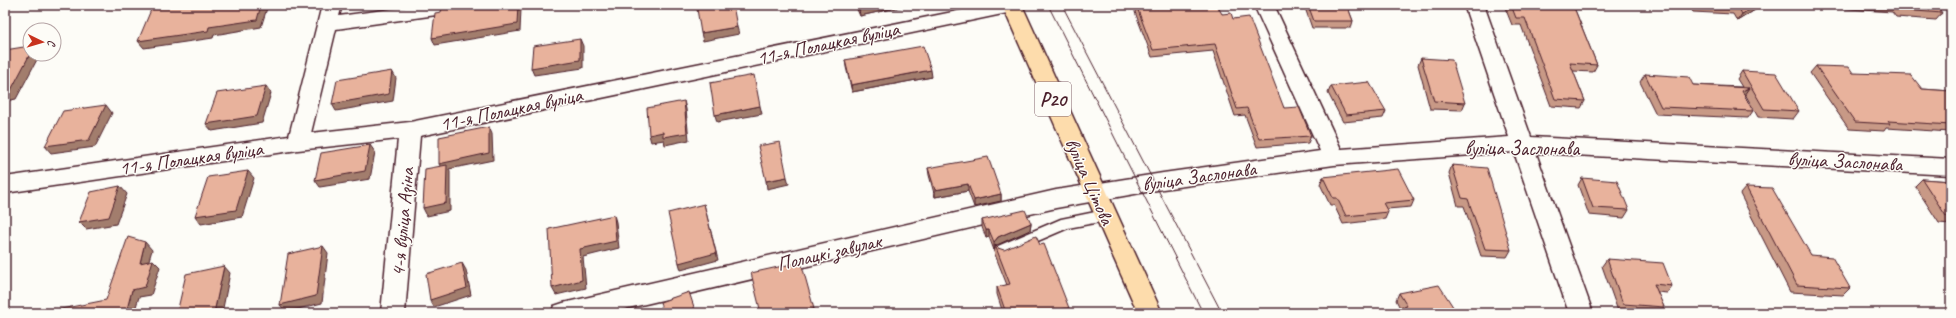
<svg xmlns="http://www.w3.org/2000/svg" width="1956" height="318" viewBox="0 0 1956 318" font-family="Caveat,sans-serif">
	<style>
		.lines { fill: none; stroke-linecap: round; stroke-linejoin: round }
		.service-casing { stroke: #4a1f2b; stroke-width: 3 }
		.minor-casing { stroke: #4a1f2b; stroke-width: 3 }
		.primary-casing { stroke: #4a1f2b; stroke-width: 3 }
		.service { fill: #fdfcf7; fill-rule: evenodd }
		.minor { fill: #fdfcf7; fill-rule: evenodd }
		.primary { fill: #fddcac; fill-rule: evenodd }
		.tram { stroke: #4a1f2b; stroke-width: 1 }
		.wall { fill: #c89986; stroke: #4a1f2b }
		.shaded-wall { fill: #a27d6d; stroke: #4a1f2b }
		.building { fill: #e8b29c; stroke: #4a1f2b }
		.labels { text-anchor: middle; stroke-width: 3; stroke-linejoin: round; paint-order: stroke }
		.shield { fill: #fdfcf7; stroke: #806168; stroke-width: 1 }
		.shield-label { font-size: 19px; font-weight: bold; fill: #4a1f2b }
		.street-label { font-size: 20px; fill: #4a1f2b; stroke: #fdfcf7 }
	</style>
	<rect width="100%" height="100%" fill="#fdfcf7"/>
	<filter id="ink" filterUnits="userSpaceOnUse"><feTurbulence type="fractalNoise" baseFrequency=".025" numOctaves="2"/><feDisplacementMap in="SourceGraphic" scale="8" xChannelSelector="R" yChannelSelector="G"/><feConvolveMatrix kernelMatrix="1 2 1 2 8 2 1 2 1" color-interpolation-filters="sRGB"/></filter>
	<g filter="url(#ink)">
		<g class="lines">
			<!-- service casing -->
			<g class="service-casing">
				<polygon id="service" points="1105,210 1110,212 1112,216 1110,220 1068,228 1003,256 998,254 995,250 998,246 1061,219"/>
			</g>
			<!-- minor casing -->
			<g class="minor-casing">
				<g id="minor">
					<polygon points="322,5 342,5 339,16 421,5 475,5 472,9 465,11 336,29 311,133 410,122 987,5 1022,6 1019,10 1012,12 420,136 405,313 381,313 398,139 298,150 5,193 5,177 289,136"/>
					<polygon points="1254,5 1274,5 1341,149 1509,137 1464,5 1484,5 1531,137 1951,159 1951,175 1536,153 1593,313 1569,313 1514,152 1334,165 1163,189 1056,208 607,313 551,313 554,306 563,303 1056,190 1163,173 1320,151"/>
				</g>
			</g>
			<!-- primary casing -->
			<g class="primary-casing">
				<polygon id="primary" points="1002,5 1022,5 1162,313 1138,313"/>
			</g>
			<!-- service -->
			<use href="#service" class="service"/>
			<!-- minor -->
			<use href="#minor" class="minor"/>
			<!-- primary -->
			<use href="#primary" class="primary"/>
			<!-- tram -->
			<g class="tram">
				<polyline points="1048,5 1203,313"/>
				<polyline points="1062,5 1222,313"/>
			</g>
		</g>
		<!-- wall -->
		<g class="wall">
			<polygon points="855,5 909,5 860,16"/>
			<polygon points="1136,5 1222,14 1233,19 1284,108 1311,136 1308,143 1257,147 1245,115 1235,116 1213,51 1152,57 1135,12"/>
			<polygon points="1304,5 1347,5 1353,21 1351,28 1312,28"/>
			<polygon points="1504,5 1573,5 1597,65 1593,72 1573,71 1585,101 1581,108 1551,106 1521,25 1512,25"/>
			<polygon points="1689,5 1763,5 1737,21 1733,14 1693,12"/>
			<polygon points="1835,5 1936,5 1942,13 1936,20 1896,17 1892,12 1835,8"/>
			<polygon points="1421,58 1465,103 1462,110 1430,109 1418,65"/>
			<polygon points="845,60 932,77 852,92 846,67"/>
			<polygon points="1816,66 1853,73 1922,89 1951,91 1951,132 1886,128 1884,131 1849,129 1810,73"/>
			<polygon points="1742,71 1799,111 1793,119 1758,117 1745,94 1744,95 1753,111 1748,118 1656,114 1640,82 1645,74 1693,85 1742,87 1737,79"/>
			<polygon points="1331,86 1386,111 1383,118 1343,122 1328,93"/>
			<polygon points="1452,165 1511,250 1507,257 1481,256 1464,206 1458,206 1449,173"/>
			<polygon points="928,168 1001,194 1001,201 974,207 968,191 935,197 929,175"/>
			<polygon points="1323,177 1414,200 1411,207 1387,209 1388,212 1385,219 1343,224 1334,205 1330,205 1320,184"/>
			<polygon points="1582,178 1629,210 1624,218 1589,215 1578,185"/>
			<polygon points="1922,179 1951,181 1951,224 1939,223 1915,186"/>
			<polygon points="1746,187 1811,255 1850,288 1843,295 1790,292 1740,194"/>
			<polygon points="982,220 1031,223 1030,230 997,245 996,246 1069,308 1068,313 1003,313 997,294 997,287 1007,285 994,252 995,248 994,250 989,237 986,238 982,227"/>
			<polygon points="1607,259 1672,286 1667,293 1657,292 1664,307 1659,313 1642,313 1618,311 1602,266"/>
			<polygon points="1399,293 1457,313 1400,308 1396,300"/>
		</g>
		<!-- shaded-wall -->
		<g class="shaded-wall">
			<polygon points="261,5 268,5 261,27 214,35 213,38 144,48 138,41 209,27"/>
			<polygon points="473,5 477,5 476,15 473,7"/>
			<polygon points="518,5 519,5 521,9 520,31 435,45 432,38"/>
			<polygon points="876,5 909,5 860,16 859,9"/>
			<polygon points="1757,5 1763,5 1737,21 1742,14"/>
			<polygon points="737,27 739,34 703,41 701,33"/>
			<polygon points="580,39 583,46 583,68 534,75 531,68"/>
			<polygon points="30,54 40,54 16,99 6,101 5,104 5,93"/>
			<polygon points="931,70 932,77 852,92 851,85"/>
			<polygon points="392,71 396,78 393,101 336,111 332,104"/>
			<polygon points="266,86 271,93 262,123 212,131 206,124"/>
			<polygon points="1749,88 1744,95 1742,91"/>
			<polygon points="684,101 686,109 689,140 665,145 664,140 651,142 649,135"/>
			<polygon points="106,105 112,113 95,147 51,153 45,146"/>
			<polygon points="760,106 762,114 717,122 715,115"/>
			<polygon points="489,127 492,134 493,160 449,169 450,172 450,211 427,216 423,208 443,171 439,164"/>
			<polygon points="370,145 375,152 370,179 320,187 315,180"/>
			<polygon points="248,171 254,178 242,217 201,224 195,216"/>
			<polygon points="787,177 789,184 767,189 766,181"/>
			<polygon points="968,184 968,191 935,197 935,190"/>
			<polygon points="120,186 127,194 116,224 86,229 79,222"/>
			<polygon points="1001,194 1001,201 974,207 974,200"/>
			<polygon points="704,204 718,260 681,270 679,263"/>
			<polygon points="614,215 616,222 619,248 583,257 586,288 556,295 552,288 580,249"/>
			<polygon points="1031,223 1030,230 997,245 996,247 995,245 995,248 994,250 994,242 998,237"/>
			<polygon points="986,230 989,230 989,237 986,238"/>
			<polygon points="145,242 152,250 146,270 140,263"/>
			<polygon points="323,246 328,253 322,303 286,312 280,305"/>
			<polygon points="153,260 160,267 151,295 139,297 134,313 126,313 132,290"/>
			<polygon points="462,263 466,270 471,295 434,307 430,300"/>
			<polygon points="224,266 230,273 222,313 214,313"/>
			<polygon points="1069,308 1068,313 1045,313"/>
			<polygon points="814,309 815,313 797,313"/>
		</g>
		<!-- building -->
		<g class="building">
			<polygon points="153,5 261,5 257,20 209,27 208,31 138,41"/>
			<polygon points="459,5 473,5 473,7 491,5 518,5 517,24 432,38 435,13 441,12 442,8"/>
			<polygon points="718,5 733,5 737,27 701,33 697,9"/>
			<polygon points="858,5 876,5 859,9"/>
			<polygon points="1136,5 1217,5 1222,14 1231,13 1233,19 1249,17 1284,108 1299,107 1311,136 1259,139 1247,108 1237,109 1215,44 1153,50"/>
			<polygon points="1308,5 1347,5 1353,21 1314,21"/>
			<polygon points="1511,5 1573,5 1597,65 1570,63 1585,101 1555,99 1525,18 1516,18"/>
			<polygon points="1702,5 1757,5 1742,14 1738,7"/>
			<polygon points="1898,5 1936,5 1942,13 1902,10"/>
			<polygon points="580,39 580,60 531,68 533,46"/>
			<polygon points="30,46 30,54 10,92 5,93 5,50"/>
			<polygon points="923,46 931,70 851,85 845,60"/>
			<polygon points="1421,58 1452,60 1465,103 1434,101"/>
			<polygon points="1816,66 1849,67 1853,73 1911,75 1922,89 1951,91 1951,125 1888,121 1890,124 1855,122"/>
			<polygon points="392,71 389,94 332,104 337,80"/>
			<polygon points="1742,71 1776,73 1799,111 1764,109"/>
			<polygon points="1645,74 1689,77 1693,85 1749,88 1742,91 1753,111 1661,107"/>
			<polygon points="754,75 760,106 715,115 710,83"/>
			<polygon points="1369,82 1386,111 1346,115 1331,86"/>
			<polygon points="266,86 257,116 206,124 217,93"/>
			<polygon points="684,101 687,133 663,137 663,132 649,135 647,108"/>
			<polygon points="106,105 89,140 45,146 63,111"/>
			<polygon points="489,127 489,153 439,164 439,137"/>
			<polygon points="780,142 787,177 766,181 758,146"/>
			<polygon points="370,145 365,171 315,180 321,153"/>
			<polygon points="988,157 1001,194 974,200 968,184 935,190 928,168"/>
			<polygon points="447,165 446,203 423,208 425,169"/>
			<polygon points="1452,165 1487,168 1511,250 1485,249 1468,199 1462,198"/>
			<polygon points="1398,169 1414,200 1383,203 1388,212 1346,216 1337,198 1333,198 1323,177"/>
			<polygon points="248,171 236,210 195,216 208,177"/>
			<polygon points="1582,178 1617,181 1629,210 1593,208"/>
			<polygon points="1922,179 1951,181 1951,216 1946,216"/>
			<polygon points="120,186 109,217 79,222 91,192"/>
			<polygon points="1746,187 1772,188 1811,255 1832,257 1850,288 1797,285"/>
			<polygon points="704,204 716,253 679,263 668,213"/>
			<polygon points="1025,210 1031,223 998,237 994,242 989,230 986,230 982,220"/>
			<polygon points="614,215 616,241 580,249 582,280 552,288 549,229"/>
			<polygon points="1036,236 1040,245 1044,244 1069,308 1045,313 1006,313 997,287 1010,284 995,245 998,248 1004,250"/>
			<polygon points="128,237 145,242 140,263 153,260 145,287 132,290 126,313 55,313 56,310 106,300"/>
			<polygon points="323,246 316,296 280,305 288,254"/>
			<polygon points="1607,259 1663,263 1672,286 1654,284 1664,307 1623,304"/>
			<polygon points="801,262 814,309 797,313 761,313 751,273"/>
			<polygon points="462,263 467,288 430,300 426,274"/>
			<polygon points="224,266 214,313 177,313 186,274"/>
			<polygon points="1439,285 1457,313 1382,313 1407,306 1399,293"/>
			<polygon points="689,292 696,313 663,313 660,302"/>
		</g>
	</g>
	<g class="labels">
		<!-- shield labels -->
		<rect class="shield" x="1035" y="82" width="36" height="34" rx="3"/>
		<g class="shield-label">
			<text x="1053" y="106">Р20</text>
		</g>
		<!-- street labels -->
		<g class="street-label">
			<text transform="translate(828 43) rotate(-12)" y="7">11-я Полацкая вуліца</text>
			<text transform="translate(511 109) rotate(-12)" y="7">11-я Полацкая вуліца</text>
			<text x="1522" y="155">вуліца Заслонава</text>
			<text transform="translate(191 158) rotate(-8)" y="7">11-я Полацкая вуліца</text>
			<text transform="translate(1845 161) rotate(3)" y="7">вуліца Заслонава</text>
			<text transform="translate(1199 176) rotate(-8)" y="7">вуліца Заслонава</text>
			<text transform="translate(1090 181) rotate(66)" y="7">вуліца Цітова</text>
			<text transform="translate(402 222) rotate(-85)" y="7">4-я вуліца Азіна</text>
			<text transform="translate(829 252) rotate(-13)" y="7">Полацкі завулак</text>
		</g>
	</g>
	<!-- margin -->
	<rect width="1956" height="318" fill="none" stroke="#fdfcf7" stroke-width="20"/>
	<rect x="10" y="10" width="1936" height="298" fill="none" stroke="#4a1f2b" stroke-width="1.5" filter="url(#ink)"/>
	<!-- north arrow -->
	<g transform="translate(42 42) rotate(95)"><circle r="19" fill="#fdfcf7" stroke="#b5a4a5"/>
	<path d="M0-3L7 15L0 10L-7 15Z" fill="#c8321e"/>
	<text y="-6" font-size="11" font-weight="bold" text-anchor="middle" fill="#4a1f2b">С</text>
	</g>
</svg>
